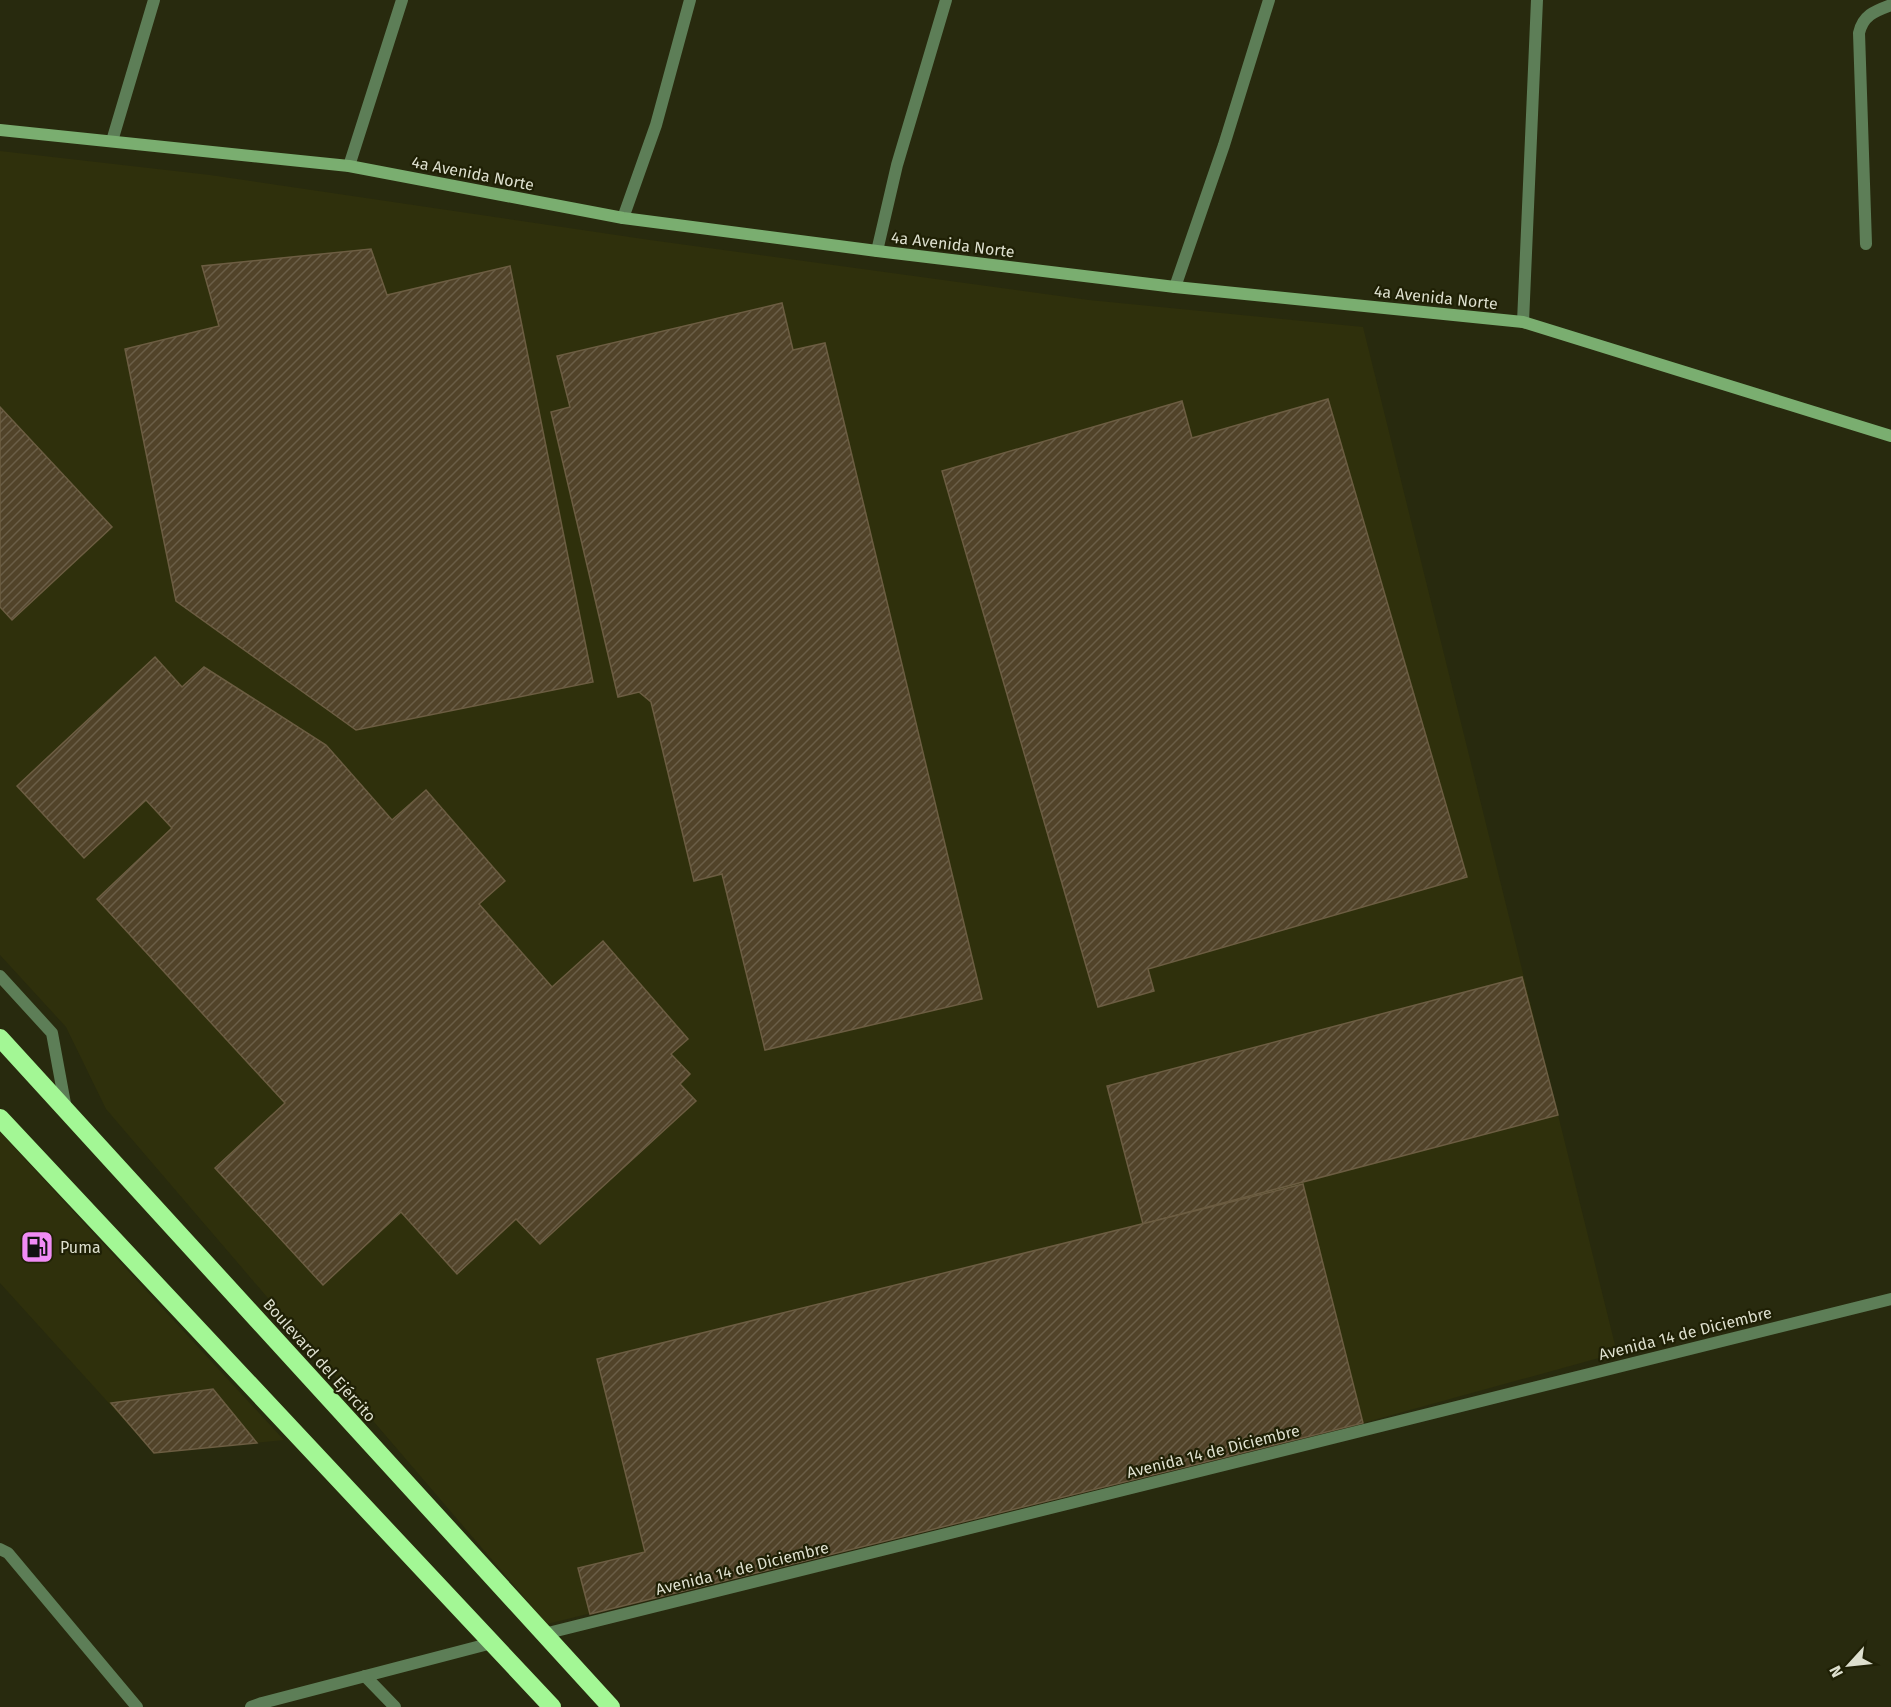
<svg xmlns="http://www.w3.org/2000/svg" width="1891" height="1707" viewBox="0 0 1891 1707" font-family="'Fira Sans',sans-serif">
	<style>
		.built { fill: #2f300c }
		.building { fill: url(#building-hatch); stroke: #6c5d42; stroke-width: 1.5 }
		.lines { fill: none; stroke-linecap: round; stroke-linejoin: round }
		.lane { stroke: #5d7e57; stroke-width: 12 }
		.street { stroke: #5d7e57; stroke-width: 12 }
		.secondary { stroke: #7aae70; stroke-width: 12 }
		.highway { stroke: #a3f795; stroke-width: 18 }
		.labels { text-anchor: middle; stroke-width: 4.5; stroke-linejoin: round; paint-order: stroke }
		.street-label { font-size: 16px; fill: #dddfce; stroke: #1f2005 }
		.poi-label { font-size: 16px; fill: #dddfce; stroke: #1f2005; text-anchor: start }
	</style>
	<defs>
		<pattern id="building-hatch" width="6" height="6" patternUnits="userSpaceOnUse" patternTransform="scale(1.5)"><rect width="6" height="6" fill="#514329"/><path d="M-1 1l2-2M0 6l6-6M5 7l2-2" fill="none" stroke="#6a5e47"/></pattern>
	</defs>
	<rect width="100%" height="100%" fill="#282a0e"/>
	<!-- built -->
	<g class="built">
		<polygon points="0,151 210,175 650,240 1089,300 1363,327 1617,1353 1363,1423 547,1624 106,1109 66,1027 0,955"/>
		<polygon points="0,1132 284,1440 154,1453 0,1283"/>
	</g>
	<!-- building -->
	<g class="building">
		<polygon points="371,249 387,295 510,266 593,682 356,730 176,601 125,349 219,326 202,266"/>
		<polygon points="782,303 793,350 825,343 982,999 765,1050 722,874 694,881 651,702 639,692 618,697 551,412 570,407 557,356"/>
		<polygon points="1328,399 1467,877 1148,969 1154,991 1098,1007 942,471 1182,401 1192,438"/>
		<polygon points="0,407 112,527 12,620 0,607"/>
		<polygon points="155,657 182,687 204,667 326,745 392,820 426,790 505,881 479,904 552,987 603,941 688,1039 671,1054 690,1074 680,1084 696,1101 540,1244 516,1219 457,1274 401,1212 323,1285 215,1168 285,1103 97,899 172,828 146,800 84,858 17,786"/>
		<polygon points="1522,977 1558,1115 1143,1224 1107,1086"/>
		<polygon points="1303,1184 1363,1423 590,1614 578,1568 645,1552 597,1359"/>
		<polygon points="213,1389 257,1443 154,1453 111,1403"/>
	</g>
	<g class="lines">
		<!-- lane -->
		<g class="lane">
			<polyline points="0,976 52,1033 66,1109"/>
			<polyline points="0,1549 8,1553 137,1707"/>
			<polyline points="365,1676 395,1707"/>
			<polyline points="251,1707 262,1703 492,1643"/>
		</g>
		<!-- street -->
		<g class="street">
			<polyline points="112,141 154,0"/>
			<polyline points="349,166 402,0"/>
			<polyline points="623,218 656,125 690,0"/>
			<path d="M1866,244L1859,33C1863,15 1875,11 1891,5"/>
			<polyline points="877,251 897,165 946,0"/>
			<polyline points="1175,287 1224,145 1269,0"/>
			<polyline points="1523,322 1537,0"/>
			<polyline points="544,1634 1891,1299"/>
		</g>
		<!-- secondary -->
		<polyline class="secondary" points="0,130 349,166 623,218 877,251 1175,287 1523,322 1891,436"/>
		<!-- highway -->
		<g class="highway">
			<polyline points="0,1038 611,1707"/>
			<polyline points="0,1118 552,1707"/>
		</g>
	</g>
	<!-- icons -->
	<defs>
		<g id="fuel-square" transform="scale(1.725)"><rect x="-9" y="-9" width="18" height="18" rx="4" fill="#f08bf5" stroke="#1f2005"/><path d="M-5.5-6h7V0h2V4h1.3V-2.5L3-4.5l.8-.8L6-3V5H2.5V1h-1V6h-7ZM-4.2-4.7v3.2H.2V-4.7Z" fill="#111"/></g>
	</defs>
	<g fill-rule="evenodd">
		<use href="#fuel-square" x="37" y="1247"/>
	</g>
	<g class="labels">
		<!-- street labels -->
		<g class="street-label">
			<text transform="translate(473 173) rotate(11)" y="6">4a Avenida Norte</text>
			<text transform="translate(953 244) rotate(7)" y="6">4a Avenida Norte</text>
			<text transform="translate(1436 297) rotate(6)" y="6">4a Avenida Norte</text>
			<text transform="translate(1685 1333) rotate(-14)" y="6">Avenida 14 de Diciembre</text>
			<text transform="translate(320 1360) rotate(48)" y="6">Boulevard del Ejército</text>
			<text transform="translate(1213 1451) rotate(-14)" y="6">Avenida 14 de Diciembre</text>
			<text transform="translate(742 1568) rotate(-14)" y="6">Avenida 14 de Diciembre</text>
		</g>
		<!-- poi labels -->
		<g class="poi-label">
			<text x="60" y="1253">Puma</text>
		</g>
	</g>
	<!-- north arrow -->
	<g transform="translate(1849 1665) rotate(243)" stroke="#1f2005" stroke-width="4.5" paint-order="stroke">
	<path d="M0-4.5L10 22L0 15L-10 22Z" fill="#dddfce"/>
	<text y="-9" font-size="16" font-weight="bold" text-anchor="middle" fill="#dddfce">N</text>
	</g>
</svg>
